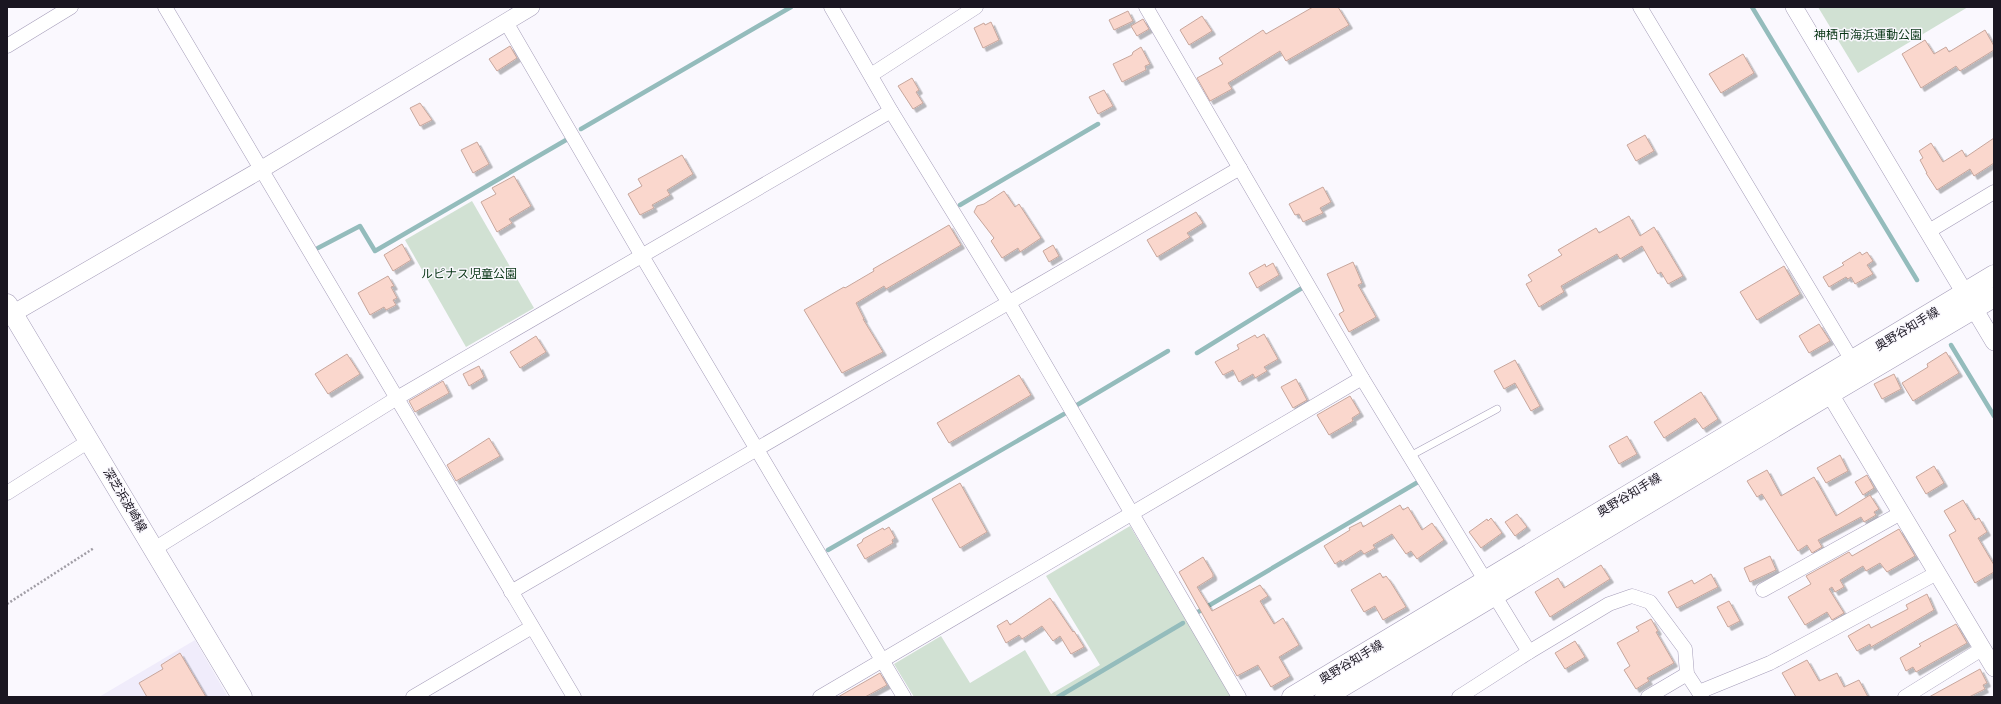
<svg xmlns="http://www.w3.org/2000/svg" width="2001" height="704" viewBox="0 0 2001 704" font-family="'PT Sans Narrow','Noto Sans JP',sans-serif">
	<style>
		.built { fill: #f0ecfb }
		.green { fill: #d1e1d3 }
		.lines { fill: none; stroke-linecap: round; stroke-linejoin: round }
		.stream { stroke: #94bcbc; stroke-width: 4.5 }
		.building { fill: #fad7cd; stroke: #c7a69c; filter: url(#shadow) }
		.service-casing { stroke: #a59db9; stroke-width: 8 }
		.minor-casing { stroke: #a59db9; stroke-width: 15 }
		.tertiary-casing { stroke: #a59db9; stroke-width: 18 }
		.secondary-casing { stroke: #a59db9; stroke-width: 21 }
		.path { stroke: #a19ea6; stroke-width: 2.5; stroke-dasharray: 2 2; stroke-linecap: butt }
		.service { stroke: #fff; stroke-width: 7 }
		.minor { stroke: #fff; stroke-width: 14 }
		.tertiary { stroke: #fff; stroke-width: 17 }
		.secondary { stroke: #fff; stroke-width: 20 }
		.labels { text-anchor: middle; stroke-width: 3; stroke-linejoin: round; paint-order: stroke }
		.park-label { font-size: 12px; fill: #083515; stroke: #faf8fe }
		.street-label { font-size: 12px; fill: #1a1621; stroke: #faf8fe }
	</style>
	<defs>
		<filter id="shadow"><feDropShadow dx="3.5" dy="3.5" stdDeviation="0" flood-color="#0004"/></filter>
	</defs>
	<rect width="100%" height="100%" fill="#faf8fe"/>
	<!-- built -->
	<polygon class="built" points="195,640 228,697 99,697"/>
	<!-- green -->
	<g class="green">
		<polygon points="1818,7 1968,7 1858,73"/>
		<polygon points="472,201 534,308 466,347 405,240"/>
		<polygon points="1130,526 1232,697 914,697 894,664 941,636 970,683 1025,650 1051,694 1100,665 1046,576"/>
	</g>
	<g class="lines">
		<!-- stream -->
		<g class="stream">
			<polyline points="1752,7 1917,280"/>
			<polyline points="581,129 791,7"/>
			<polyline points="960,205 1098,124"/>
			<polyline points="318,248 360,226 375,251 566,140"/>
			<polyline points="1951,345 1994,416"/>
			<polyline points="1197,353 1302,288"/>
			<polyline points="1077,405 1168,351"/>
			<polyline points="828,550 1064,414"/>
			<polyline points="1198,612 1418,482"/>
			<polyline points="1058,697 1183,623"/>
		</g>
	</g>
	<!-- building -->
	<g class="building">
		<polygon points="1313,7 1338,7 1349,25 1286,61 1280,51 1228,83 1232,89 1210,101 1197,78 1223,64 1219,58 1263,30 1266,34"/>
		<polygon points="1128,11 1133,21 1114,30 1109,20"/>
		<polygon points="1202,16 1212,31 1189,45 1180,30"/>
		<polygon points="1143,19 1149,29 1137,36 1131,26"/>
		<polygon points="991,22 999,40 983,48 974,28 984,23 985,25"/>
		<polygon points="1985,30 1994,46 1994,50 1960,71 1956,66 1921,88 1902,54 1925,40 1934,54 1946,47 1949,52"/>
		<polygon points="510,46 517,58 497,71 489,59"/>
		<polygon points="1141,47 1150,64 1145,66 1146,70 1122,82 1113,64 1132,55 1133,52"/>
		<polygon points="1743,54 1754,73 1721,93 1709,74"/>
		<polygon points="912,78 919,90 916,92 923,103 913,109 898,86"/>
		<polygon points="1104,90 1113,106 1098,114 1089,97"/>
		<polygon points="420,103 432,120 420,126 410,108"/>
		<polygon points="1645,135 1654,151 1636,161 1627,145"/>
		<polygon points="1994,138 1994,163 1974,176 1970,169 1937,190 1926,173 1927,173 1920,160 1923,158 1919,151 1931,143 1943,162 1962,150 1966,157"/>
		<polygon points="477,142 489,164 473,173 461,150"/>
		<polygon points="682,155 693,174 667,190 670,195 652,205 654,208 640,215 628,194 642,186 638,179"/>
		<polygon points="514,176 531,206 509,219 512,223 497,232 481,202 496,194 492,188"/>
		<polygon points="1323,187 1331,202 1320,208 1323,213 1303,222 1299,214 1295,215 1289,204"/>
		<polygon points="1004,191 1015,207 1019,204 1041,238 1020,252 1018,248 1002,258 991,241 994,238 974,212 977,206 984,204"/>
		<polygon points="1196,212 1203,223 1187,233 1190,237 1157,257 1147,240"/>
		<polygon points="1629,216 1640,236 1654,227 1683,276 1668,284 1661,272 1658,274 1642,246 1620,259 1617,254 1561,286 1564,292 1539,307 1526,284 1532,281 1528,275 1562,255 1558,250 1596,228 1599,233"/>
		<polygon points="949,225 961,245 886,289 884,286 856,303 864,319 863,319 883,352 842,373 804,310 844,287 845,288 874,271 873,269"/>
		<polygon points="402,244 411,260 393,271 384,255"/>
		<polygon points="1053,245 1059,256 1049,262 1043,251"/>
		<polygon points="1860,252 1862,255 1867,252 1873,261 1867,265 1873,274 1855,284 1851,277 1848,279 1846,277 1829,287 1823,277 1844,265 1842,263"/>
		<polygon points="1353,262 1362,283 1358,285 1376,317 1349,332 1339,314 1344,311 1327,274"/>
		<polygon points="1273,263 1279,275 1257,288 1249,273 1265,264 1266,267"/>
		<polygon points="1784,266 1800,294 1757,320 1740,292"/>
		<polygon points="388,276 394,286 391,287 397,298 393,300 396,305 386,310 384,307 370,315 358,293"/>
		<polygon points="1819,324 1830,341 1809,353 1799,336"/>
		<polygon points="1264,334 1278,359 1264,367 1267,371 1255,378 1253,374 1239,382 1233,370 1223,375 1215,362 1239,349 1237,345 1255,335 1257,338"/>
		<polygon points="536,336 546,352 520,368 510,352"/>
		<polygon points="1946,352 1959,373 1913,401 1902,383 1928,367 1927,364"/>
		<polygon points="347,354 360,374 328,394 315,374"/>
		<polygon points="1515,360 1540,406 1531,411 1515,383 1504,389 1494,371"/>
		<polygon points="479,366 484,377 469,386 463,374"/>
		<polygon points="1894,374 1901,389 1882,399 1874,384"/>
		<polygon points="1019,375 1031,395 949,443 937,423"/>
		<polygon points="1296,379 1307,400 1293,408 1281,387"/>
		<polygon points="443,381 449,393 415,412 409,401"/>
		<polygon points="1701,392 1718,419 1703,429 1695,418 1664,438 1654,422"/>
		<polygon points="1350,396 1360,413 1352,418 1353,421 1329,435 1317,415"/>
		<polygon points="1627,436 1637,454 1619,464 1609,446"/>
		<polygon points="489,438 500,456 456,481 447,465"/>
		<polygon points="1840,455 1848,471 1826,483 1817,468"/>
		<polygon points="1934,466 1944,483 1926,494 1916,477"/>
		<polygon points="1767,470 1781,496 1814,477 1836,516 1870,495 1879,509 1874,512 1876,515 1864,522 1861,517 1818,540 1822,547 1812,553 1807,545 1798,551 1762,494 1757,497 1747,481"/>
		<polygon points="1867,475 1874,488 1863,495 1855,482"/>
		<polygon points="960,483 987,532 960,548 932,499"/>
		<polygon points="1963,500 1975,520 1979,518 1987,532 1978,538 1994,565 1994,572 1975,583 1949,535 1956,531 1944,511"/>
		<polygon points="1400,505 1403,510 1408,507 1422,530 1432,523 1444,540 1417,559 1411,551 1406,554 1392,534 1373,545 1375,548 1364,554 1361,550 1342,562 1341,560 1335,564 1324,546 1350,530 1349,528 1361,522 1363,527"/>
		<polygon points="1517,514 1527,527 1515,536 1505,522"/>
		<polygon points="1491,518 1502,533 1481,548 1469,532 1487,519 1488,521"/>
		<polygon points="889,527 895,538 892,540 893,543 865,559 857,545 862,542 863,539 883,528 884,530"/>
		<polygon points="1899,529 1915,556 1887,572 1880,563 1866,571 1863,566 1840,580 1844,587 1835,592 1832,587 1829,589 1844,613 1832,620 1827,612 1805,625 1788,597 1811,584 1806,576 1849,552 1852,556"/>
		<polygon points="1770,556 1776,570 1750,582 1744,568"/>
		<polygon points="1203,557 1213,574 1213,577 1197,587 1212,611 1260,585 1268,596 1260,601 1274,624 1283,618 1299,645 1279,657 1290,676 1271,687 1258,665 1237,676 1179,572"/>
		<polygon points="1601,565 1610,579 1550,617 1535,592 1558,578 1564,588"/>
		<polygon points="1380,573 1383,578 1386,576 1390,581 1406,607 1383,620 1375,606 1364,612 1351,590"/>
		<polygon points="1711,574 1718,587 1677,608 1668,592 1692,580 1694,584"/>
		<polygon points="1927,594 1934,610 1871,647 1870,644 1857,651 1848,636 1869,624 1871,628 1908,609 1906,605"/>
		<polygon points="1050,598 1073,632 1074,631 1084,647 1071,654 1060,636 1053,641 1042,626 1022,639 1019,635 1006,643 997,626 1007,620 1010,625"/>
		<polygon points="1729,601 1740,621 1728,627 1717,607"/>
		<polygon points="1651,619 1658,631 1656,632 1674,663 1647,678 1649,681 1636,689 1624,670 1630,666 1617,643 1639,631 1636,627"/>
		<polygon points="1956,624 1967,643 1916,672 1913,667 1906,671 1900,658 1921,646 1919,644"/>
		<polygon points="1575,641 1585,657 1565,669 1555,653"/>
		<polygon points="180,653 206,697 147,697 139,683 163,669 161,665"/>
		<polygon points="1807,660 1819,681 1837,673 1844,687 1859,680 1868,697 1796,697 1782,673"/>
		<polygon points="1980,669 1987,683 1983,685 1985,689 1969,697 1929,697"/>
		<polygon points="880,673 887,685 865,697 838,697"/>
	</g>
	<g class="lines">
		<!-- service casing -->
		<g class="service-casing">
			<polyline id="service" points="1410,456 1497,409"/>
		</g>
		<!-- minor casing -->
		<g class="minor-casing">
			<g id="minor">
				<polyline points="165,7 574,697"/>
				<polyline points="831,7 891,111 1009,303 1239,697"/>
				<polyline points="1146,7 1362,378 1529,652"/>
				<polyline points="1640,7 1853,362"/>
				<polyline points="506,22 642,256 904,697"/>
				<polyline points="7,46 71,7"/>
				<polyline points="871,75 976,7"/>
				<polyline points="1929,231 1994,192"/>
				<polyline points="7,493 89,441"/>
				<polyline points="154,549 397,398 891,111"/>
				<polyline points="1763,590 1901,513"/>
				<polyline points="511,592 1240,168"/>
				<polyline points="1699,692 1770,663 1937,573"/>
				<polyline points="413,697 532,627"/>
				<polyline points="820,697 1362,378"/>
				<polyline points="1459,697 1529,652 1609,604 1632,596 1650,602 1685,649 1687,674 1702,697"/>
				<polyline points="1648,697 1687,674"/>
				<polyline points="1905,697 1982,649"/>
			</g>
		</g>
		<!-- tertiary casing -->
		<g class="tertiary-casing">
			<g id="tertiary">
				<polyline points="1794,7 1994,342"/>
				<polyline points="7,317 262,169 531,7"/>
				<polyline points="1824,384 1994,668"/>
			</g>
		</g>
		<!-- secondary casing -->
		<g class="secondary-casing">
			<g id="secondary">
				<polyline points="7,304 242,697"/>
				<polyline points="1292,697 1994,275"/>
				<polyline points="1325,697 1830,394 1994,297"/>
			</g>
		</g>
		<!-- path -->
		<polyline class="path" points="7,604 94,548"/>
		<!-- service -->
		<use href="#service" class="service"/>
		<!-- minor -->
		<use href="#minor" class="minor"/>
		<!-- tertiary -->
		<use href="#tertiary" class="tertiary"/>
		<!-- secondary -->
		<use href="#secondary" class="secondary"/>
	</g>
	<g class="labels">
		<!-- park labels -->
		<g class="park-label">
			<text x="1868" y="39">神栖市海浜運動公園</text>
			<text x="469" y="278">ルピナス児童公園</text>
		</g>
		<!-- street labels -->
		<g class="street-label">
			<text transform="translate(1907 329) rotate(-31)" y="4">奥野谷知手線</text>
			<text transform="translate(1629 495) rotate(-31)" y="4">奥野谷知手線</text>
			<text transform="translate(125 500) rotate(59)" y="4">深芝浜波崎線</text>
			<text transform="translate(1351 662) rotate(-31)" y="4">奥野谷知手線</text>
		</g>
	</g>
	<!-- border -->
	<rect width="2001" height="704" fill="none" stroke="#1a1621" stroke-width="16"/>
</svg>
